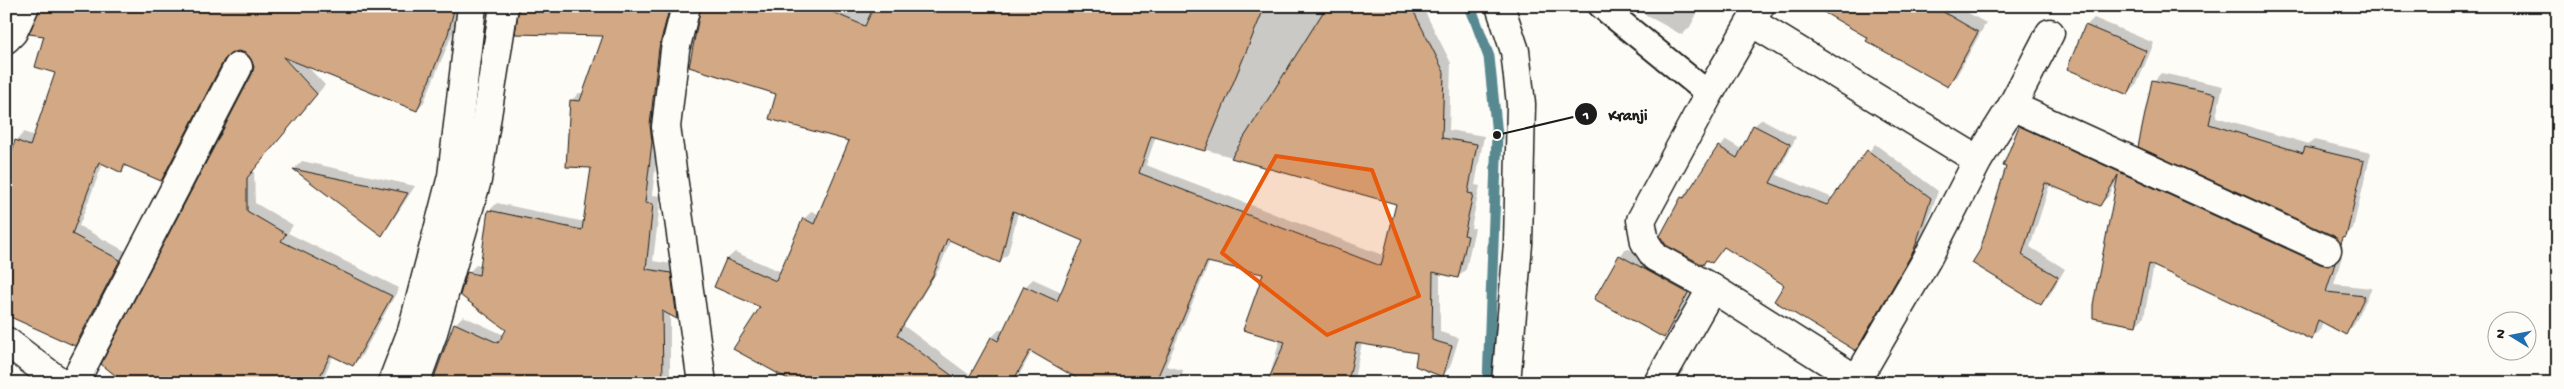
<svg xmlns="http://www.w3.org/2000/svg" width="2564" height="389" viewBox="0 0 2564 389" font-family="'Gochi Hand',sans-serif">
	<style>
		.shadow { fill: #0003; fill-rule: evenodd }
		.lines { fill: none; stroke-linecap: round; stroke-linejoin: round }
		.stream { stroke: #598991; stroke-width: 11 }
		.building { fill: #d2a984; stroke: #1c1c1c }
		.service-casing { stroke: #1c1c1c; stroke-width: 28 }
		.minor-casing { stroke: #1c1c1c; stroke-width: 31 }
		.secondary-casing { stroke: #1c1c1c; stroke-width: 31 }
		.service { stroke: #fdfcf7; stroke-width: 24 }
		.minor { stroke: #fdfcf7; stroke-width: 28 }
		.secondary { stroke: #fdfcf7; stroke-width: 28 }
		.marked { fill: #e8590c; fill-opacity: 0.2; stroke: #e8590c; stroke-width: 4; stroke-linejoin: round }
		.leader { fill: none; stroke: #1c1c1c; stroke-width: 2 }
		.callout-dot { fill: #1c1c1c; stroke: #fdfcf7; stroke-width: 2 }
		.mark-label { font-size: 15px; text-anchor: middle; font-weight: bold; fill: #fff }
		.callout-label { font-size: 16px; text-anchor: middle; font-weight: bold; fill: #1c1c1c; stroke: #fdfcf7; stroke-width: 4.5; stroke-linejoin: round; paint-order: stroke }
	</style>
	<rect width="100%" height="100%" fill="#fdfcf7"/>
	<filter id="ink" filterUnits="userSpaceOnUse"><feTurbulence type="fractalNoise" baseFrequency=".02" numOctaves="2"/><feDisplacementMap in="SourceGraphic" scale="10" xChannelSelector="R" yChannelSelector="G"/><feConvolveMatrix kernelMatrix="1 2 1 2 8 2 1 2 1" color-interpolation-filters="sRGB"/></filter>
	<g filter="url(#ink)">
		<!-- shadow -->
		<g class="shadow">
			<polygon points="52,6 461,6 456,25 424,102 416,110 306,65 325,85 254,169 255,203 293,225 288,233 399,288 361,357 352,365 333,356 321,383 127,383 253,75 255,67 252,58 246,52 238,50 231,52 169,172 161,180 128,165 122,171 103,163 79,226 127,252 83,337 75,345 6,303 6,148 14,151 16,141 24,132 34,136 57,72"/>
			<polygon points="538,6 675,6 652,195 661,196 653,261 678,265 685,310 677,317 670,314 670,377 665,383 433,383 455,324 463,316 504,335 508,330 468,273 476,265 481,266 489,211 497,203 585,222 593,167 571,101 579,93 584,93 605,35"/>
			<path d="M702,6H1422L1451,63L1449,130L1484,136L1475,185L1480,186L1471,228H1475L1466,269L1458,277L1440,273V332L1459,338L1450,367L1443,375L1418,352L1362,343L1353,383H1268L1280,339L1264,273L1210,261L1166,366L1183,370L1181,383H1087L1032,351L1015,383H798L762,307L716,286L727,259L735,252L782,272L804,219L812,211L820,215L850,140L777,93ZM1156,136L1398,203L1385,256L1146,165ZM1018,212L1084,240L1062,292L1033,279L1025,287L1004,332L1000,329L992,337L971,376L904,326L940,267L951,239L1000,261L1008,254Z"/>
			<polygon points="1630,6 1701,6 1690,27 1682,35"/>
			<polygon points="1815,6 1956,6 1986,23 1956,77 1947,85"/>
			<polygon points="2094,18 2154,43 2136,86 2128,94 2068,68 2086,26"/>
			<polygon points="2161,73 2223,86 2216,117 2309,144 2314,140 2371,153 2353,228 2348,234 2341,242 2154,81"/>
			<polygon points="1762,119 1796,137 1777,175 1833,198 1875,144 1938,191 1921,242 1863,342 1856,349 1786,285 1725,246 1712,262 1707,260 1703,264 1682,198 1726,140 1743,150 1754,126"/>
			<polygon points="2028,119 2337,258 2342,256 2334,284 2372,288 2354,325 2346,333 2323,321 2320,331 2312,339 2154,265 2144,317 2136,325 2119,178 2108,197 2099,205 2050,184 2030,247 2065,269 2049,296 2041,304 1981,251 2020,127"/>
			<polygon points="302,161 415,186 389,226 382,234 295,168"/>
			<polygon points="1627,248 1695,285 1671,329 1664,337 1620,256"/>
			<polygon points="1690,377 1700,383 1685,383"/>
		</g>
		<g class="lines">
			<!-- stream -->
			<polyline class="stream" points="1470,6 1489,57 1497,135 1488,383"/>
		</g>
		<!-- building -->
		<g class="building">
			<polygon points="40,6 455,6 448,34 417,111 283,57 317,94 247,178 247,211 286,234 281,241 392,296 353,366 330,355 317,383 125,383 101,364 252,74 254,67 251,59 246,53 238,51 230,54 224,60 161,181 124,165 122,173 99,162 72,234 120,260 75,346 6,315 6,174 15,140 30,146 55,73 35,67 44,36 29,34"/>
			<polygon points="519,6 670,6 659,48 650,125 652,142 645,203 653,204 646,269 671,273 677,319 662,311 663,383 432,383 454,323 498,343 506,330 460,295 467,272 479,275 488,210 582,230 591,168 566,167 570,100 580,101 603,36 515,34"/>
			<polygon points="701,6 818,6 865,26 874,6 1265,6 1205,151 1151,136 1139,173 1381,266 1396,204 1231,158 1327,6 1411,6 1444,72 1442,138 1477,144 1468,193 1473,194 1464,235 1468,236 1458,278 1433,272 1432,340 1452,346 1443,377 1415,366 1417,353 1356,343 1348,383 1267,383 1285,342 1243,330 1263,274 1207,262 1155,383 1085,383 1030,351 1012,383 966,383 991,337 998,341 1024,286 1057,301 1083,241 1013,211 1000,263 947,239 933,276 897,335 962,383 795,383 733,349 760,307 714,287 726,259 776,281 803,218 814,224 849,141 769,119 776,94 689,67"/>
			<polygon points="1813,6 1933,6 1978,32 1948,87 1866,41 1868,38"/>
			<polygon points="2085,25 2147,51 2128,95 2067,69"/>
			<polygon points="2152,80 2216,94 2209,124 2303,153 2305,147 2364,161 2346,237 2343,238 2341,244 2334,236 2138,147"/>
			<polygon points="1753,125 1790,144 1770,183 1827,205 1867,150 1931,198 1914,250 1856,351 1774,301 1784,285 1724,247 1712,263 1706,260 1703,265 1666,245 1660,236 1681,197 1684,198 1718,146 1737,158"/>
			<polygon points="2019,126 2320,264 2328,266 2335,263 2326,292 2365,296 2346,335 2318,320 2312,340 2149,264 2136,326 2093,318 2093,305 2118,175 2100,206 2045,183 2022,255 2058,277 2041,305 1972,263 1980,250 2006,167 2003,166"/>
			<polygon points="293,169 408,193 382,236"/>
			<polygon points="1619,255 1688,293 1664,338 1594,299"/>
		</g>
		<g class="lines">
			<!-- service casing -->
			<g class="service-casing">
				<polyline id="service" points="1601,6 1709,94"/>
			</g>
			<!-- minor casing -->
			<g class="minor-casing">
				<g id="minor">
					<polyline points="686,6 675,50 666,127 702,383"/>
					<polyline points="1500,6 1515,51 1521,104 1518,244 1506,383"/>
					<polyline points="1753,23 1978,160"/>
					<polyline points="6,39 13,32 25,6"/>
					<polyline points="2012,106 2327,250"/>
					<polyline points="1712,288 1862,383"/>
					<polyline points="74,383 238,67"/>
					<polyline points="392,383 412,331 452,176 472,6"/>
					<polyline points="415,383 432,336 477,180 504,6"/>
					<polyline points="1658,383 1712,288 1655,257 1645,242 1641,220 1709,94 1760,6"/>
					<polyline points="1855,383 1927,259 1978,160 2012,106 2050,33"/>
				</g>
			</g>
			<!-- secondary casing -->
			<g class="secondary-casing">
				<polyline id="secondary" points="6,341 61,383"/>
			</g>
			<!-- service -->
			<use href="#service" class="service"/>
			<!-- minor -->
			<use href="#minor" class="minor"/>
			<!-- secondary -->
			<use href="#secondary" class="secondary"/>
		</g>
	</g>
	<!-- marked area -->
	<path class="marked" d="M1276,156L1372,170L1419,296L1327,335L1222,253Z"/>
	<!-- callouts -->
	<path class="leader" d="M1497 135L1586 114"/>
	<g class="callout-dot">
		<circle cx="1497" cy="135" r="5"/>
		<circle cx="1586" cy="114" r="12"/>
	</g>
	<g class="mark-label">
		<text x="1586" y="119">1</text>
	</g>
	<g class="callout-label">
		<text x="1628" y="120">Kranji</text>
	</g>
	<!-- margin -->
	<rect width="2564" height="389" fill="none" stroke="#fdfcf7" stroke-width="25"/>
	<rect x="12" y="12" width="2539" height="364" fill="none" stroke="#1c1c1c" stroke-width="2" filter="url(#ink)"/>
	<!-- north arrow -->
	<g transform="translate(2512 336) rotate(280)"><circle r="24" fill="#fdfcf7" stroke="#a3a29f"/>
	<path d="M0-4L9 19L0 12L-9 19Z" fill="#1f6fb2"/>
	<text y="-8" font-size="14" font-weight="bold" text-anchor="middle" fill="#1c1c1c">N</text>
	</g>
</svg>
